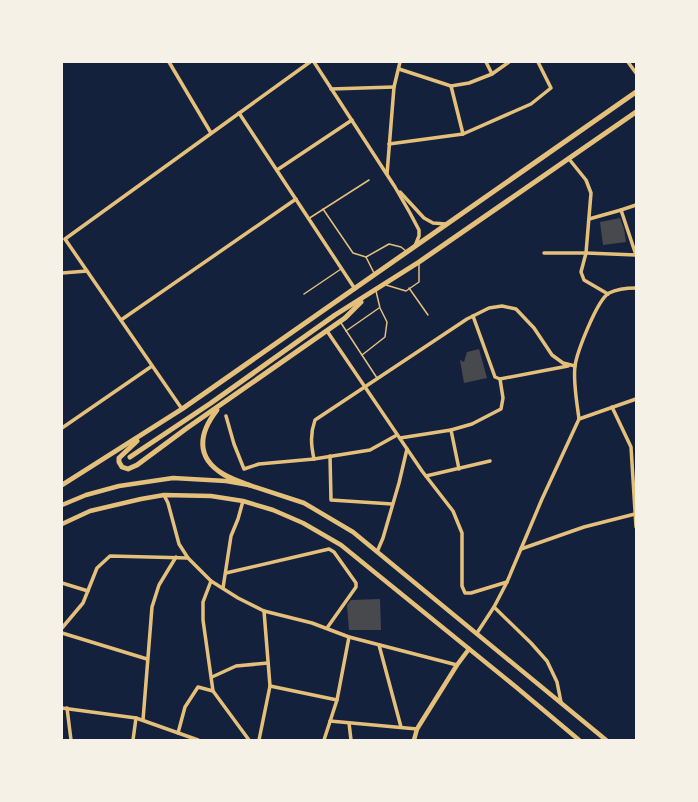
<svg xmlns="http://www.w3.org/2000/svg" width="698" height="802" viewBox="0 0 698 802" font-family="Overpass,sans-serif">
	<style>
		.building { fill: #48494c }
		.lines { fill: none; stroke-linecap: round; stroke-linejoin: round }
		.service { stroke: #e5c07b; stroke-width: 1.5 }
		.minor { stroke: #e5c07b; stroke-width: 3.5 }
		.secondary { stroke: #e5c07b; stroke-width: 4.5 }
		.primary { stroke: #e5c07b; stroke-width: 5 }
	</style>
	<rect width="100%" height="100%" fill="#14213d"/>
	<!-- building -->
	<g class="building">
		<polygon points="620,218 624,229 626,242 603,245 600,222"/>
		<polygon points="479,349 487,378 464,383 460,360 464,362 467,352"/>
		<polygon points="380,599 381,630 349,630 347,605 351,600"/>
	</g>
	<g class="lines">
		<!-- service -->
		<g class="service">
			<polyline points="323,209 353,253 366,257 389,244 401,247 406,251"/>
			<polyline points="308,219 369,180"/>
			<polyline points="366,257 374,273"/>
			<polyline points="386,285 406,291 419,282 419,264"/>
			<polyline points="409,288 428,315"/>
			<polyline points="304,294 341,269"/>
			<polyline points="341,323 377,378"/>
			<polyline points="346,331 379,308"/>
			<polyline points="362,355 385,337 387,322 380,308 376,291"/>
		</g>
		<!-- minor -->
		<g class="minor">
			<polyline points="169,62 211,133"/>
			<polyline points="314,62 395,187 410,213 419,230 419,236 415,246"/>
			<polyline points="486,62 492,74"/>
			<polyline points="628,62 636,73"/>
			<polyline points="399,69 451,86 469,83 492,74 509,62"/>
			<polyline points="451,86 463,134"/>
			<polyline points="331,89 394,87"/>
			<polyline points="239,113 355,289"/>
			<polyline points="389,144 463,134 531,104 551,88 538,62"/>
			<polyline points="569,159 586,180 591,193 586,253 581,272 584,280 608,294"/>
			<polyline points="277,170 352,120"/>
			<polyline points="387,174 394,87 400,62"/>
			<polyline points="400,192 424,218 433,223 446,224"/>
			<polyline points="621,210 636,255"/>
			<polyline points="589,219 621,210 636,205"/>
			<polyline points="544,253 586,253 636,255"/>
			<polyline points="62,273 87,271"/>
			<polyline points="473,316 495,377 500,379 568,366"/>
			<polyline points="121,320 296,199"/>
			<polyline points="327,331 422,471 453,511 462,533 462,586 465,593 471,593 507,582"/>
			<polyline points="612,407 631,447 636,527"/>
			<polyline points="182,409 65,239 310,62"/>
			<polyline points="226,416 234,444 244,469 259,464 314,459 370,450 397,435"/>
			<path d="M579,419C577,403 573,382 575,366C577,352 597,300 609,293C617,289 627,288 636,288"/>
			<polyline points="62,428 152,366"/>
			<polyline points="451,430 472,424 501,409 503,398 500,379"/>
			<polyline points="400,438 451,430 459,469"/>
			<polyline points="330,456 331,500 392,504"/>
			<path d="M314,459C311,445 310,434 315,420L467,319L489,308L502,306L516,309L534,328L552,355L563,363L575,366"/>
			<polyline points="426,476 490,461"/>
			<polyline points="164,495 168,503 179,544 188,558 211,581 238,598 264,611 312,623 349,637 457,665"/>
			<polyline points="521,549 584,527 635,514"/>
			<polyline points="377,552 383,538 399,483 407,449"/>
			<polyline points="226,573 329,549 334,552 356,583 356,587 327,628"/>
			<polyline points="211,581 203,602 203,620 213,691"/>
			<polyline points="62,583 88,591"/>
			<polyline points="223,588 231,536 238,519 243,501"/>
			<polyline points="494,607 531,643 547,661 557,682 561,702"/>
			<polyline points="62,628 83,603 97,568 110,556 188,558"/>
			<polyline points="62,633 147,659"/>
			<polyline points="477,633 494,607 507,582 542,499 579,419 636,399"/>
			<polyline points="379,645 401,727"/>
			<polyline points="212,677 236,666 268,663"/>
			<polyline points="270,686 337,700"/>
			<polyline points="62,708 136,718 198,740"/>
			<polyline points="67,708 71,740"/>
			<polyline points="143,720 152,607 159,585 176,557"/>
			<polyline points="330,721 417,729"/>
			<polyline points="349,723 351,740"/>
			<polyline points="178,733 185,707 198,687 213,691 249,740"/>
			<polyline points="133,740 136,718"/>
			<polyline points="259,740 270,686 264,611"/>
			<polyline points="324,740 337,700 349,637"/>
		</g>
		<!-- secondary -->
		<g class="secondary">
			<polyline points="62,505 86,495 119,486 173,478 226,481 249,485 304,503 353,532 606,740"/>
			<polyline points="62,524 90,511 141,499 164,495 211,496 243,501 273,510 303,523 341,545 516,687 579,740"/>
			<polyline points="414,740 417,729 457,665 469,649"/>
		</g>
		<!-- primary -->
		<g class="primary">
			<path d="M217,410C199,433 195,457 223,474C231,479 240,482 249,485"/>
			<polyline points="137,441 119,458 119,462 122,467 128,469 137,465 187,428 345,318 361,302"/>
			<polyline points="130,457 211,403 335,315 419,262 636,112"/>
			<polyline points="62,485 182,409 636,92"/>
		</g>
	</g>
	<!-- border -->
	<rect width="698" height="802" fill="none" stroke="#f6f1e7" stroke-width="126"/>
</svg>
